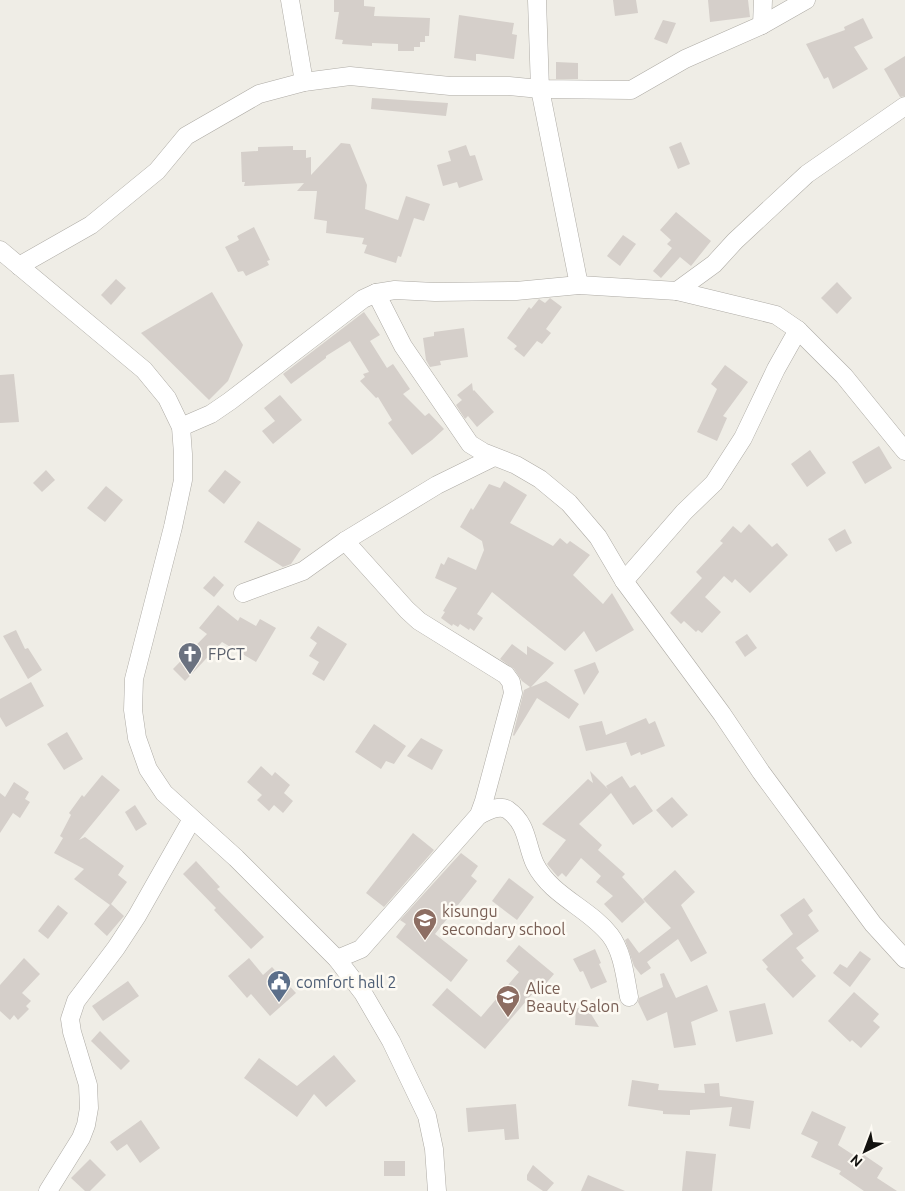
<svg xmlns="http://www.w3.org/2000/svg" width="905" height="1191" viewBox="0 0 905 1191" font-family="Ubuntu,sans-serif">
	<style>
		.building { fill: #d5cfca }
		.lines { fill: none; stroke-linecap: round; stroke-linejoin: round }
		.minor-casing { stroke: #aeaba5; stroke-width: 19 }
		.minor { stroke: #fff; stroke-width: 18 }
		.labels { text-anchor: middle; stroke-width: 5; stroke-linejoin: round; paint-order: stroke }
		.worship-label { font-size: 16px; fill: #5b616d; stroke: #fdfaf3; text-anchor: start }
		.education-label { font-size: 16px; fill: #785e54; stroke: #fdfaf3; text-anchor: start }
		.service-label { font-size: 16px; fill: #4e5e75; stroke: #fdfaf3; text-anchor: start }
	</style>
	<rect width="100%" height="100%" fill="#efede6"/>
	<!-- building -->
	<g class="building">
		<polygon points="334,0 364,0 364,6 375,7 374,16 430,18 429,36 425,36 425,42 420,42 420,47 414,47 414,51 398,51 398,44 372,43 372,46 342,44 343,40 335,39 339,12 334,12"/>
		<polygon points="613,0 636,0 638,13 615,16"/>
		<polygon points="708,0 748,0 750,17 710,22"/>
		<polygon points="459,15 514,23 512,34 517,35 514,59 479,54 476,54 476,61 454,58"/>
		<polygon points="863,18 873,38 854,47 868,69 833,89 828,77 824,79 806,44 845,30 844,27"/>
		<polygon points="663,20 676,23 667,44 654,39"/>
		<polygon points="905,56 905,96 900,97 884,69"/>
		<polygon points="556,62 578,63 578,79 556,79"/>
		<polygon points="372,98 448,103 446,116 371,109"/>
		<polygon points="681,142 690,164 678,169 669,147"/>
		<polygon points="341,143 350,144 367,185 365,209 398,220 406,196 430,204 424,221 414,218 401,257 398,256 396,263 364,253 367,245 362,244 364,238 326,233 327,221 314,219 317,191 297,191 304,183 244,186 245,182 242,182 241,152 258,151 258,147 293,146 293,150 306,150 306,158 311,157 311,175"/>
		<polygon points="466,145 470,156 475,155 483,180 459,188 457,182 443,186 437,165 451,161 448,151"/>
		<polygon points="676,212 711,241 691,266 680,257 661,278 653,271 672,248 667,244 671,240 660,230"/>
		<polygon points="254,227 270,260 267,261 269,265 246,276 243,271 238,272 225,247 239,240 237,236"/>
		<polygon points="623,235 636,244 620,266 607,256"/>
		<polygon points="116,279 126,288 111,305 101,295"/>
		<polygon points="837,282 852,298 837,314 821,298"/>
		<polygon points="212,292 243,345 228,381 209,400 141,333"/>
		<polygon points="550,298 562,307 546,329 551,333 542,344 537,341 524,357 514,349 517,346 507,338 529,307 531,309 539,299 545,303"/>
		<polygon points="364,312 380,335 370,341 387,368 393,364 410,389 403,394 425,416 429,413 444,429 432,440 412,455 388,423 392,420 378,397 376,398 360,381 365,377 363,374 369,372 350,341 326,356 326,358 291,384 283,374"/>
		<polygon points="464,328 468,357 440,361 441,365 430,367 426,360 423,338 434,336 434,332"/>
		<polygon points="725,365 748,382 723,416 727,418 717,441 697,432 717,389 711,384"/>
		<polygon points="14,374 19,422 0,423 0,375"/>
		<polygon points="472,383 473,391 474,390 494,412 477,427 468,416 465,419 456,405 462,400 457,395"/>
		<polygon points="280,395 302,420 273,444 262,431 275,421 264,408"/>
		<polygon points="879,446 892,468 865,484 852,462"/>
		<polygon points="810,450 826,473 807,487 791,464"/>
		<polygon points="46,470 55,480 42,492 33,483"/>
		<polygon points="225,470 241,482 224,504 208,491"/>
		<polygon points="504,481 527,495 510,523 553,546 560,538 567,544 570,541 590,555 573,575 603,604 612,593 634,630 596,652 584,631 565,651 492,592 477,614 483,618 474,631 470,628 469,630 460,624 458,627 453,624 452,626 441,618 445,612 443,611 457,588 435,578 441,563 444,565 448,557 476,570 484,550 482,541 460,527 471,508 473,510 489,484 500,488"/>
		<polygon points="106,486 123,500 105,522 87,508"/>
		<polygon points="258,521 301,549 291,564 283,567 244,542"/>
		<polygon points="749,524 772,547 777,543 788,555 750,593 735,579 732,583 724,576 705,597 721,612 702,633 698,630 696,632 684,621 681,624 670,613 702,578 696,572 723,543 720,541 733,526 741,533"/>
		<polygon points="845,529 852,543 836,552 828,539"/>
		<polygon points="214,576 224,585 214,597 203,588"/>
		<polygon points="218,605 238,621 240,617 256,626 260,619 276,628 256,662 222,642 185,681 173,669 207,634 199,628"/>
		<polygon points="318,626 347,644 324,681 312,674 319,662 309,656 317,643 310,638"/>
		<polygon points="16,630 25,649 28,648 42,670 28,679 3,636"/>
		<polygon points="747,634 757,648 745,657 735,642"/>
		<polygon points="512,644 527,655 527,646 554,663 531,687 546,681 579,704 569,719 537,698 514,736 513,735 524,690 530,687 522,681 514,669 500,659"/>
		<polygon points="595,662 599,672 584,695 574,670"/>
		<polygon points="31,682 44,706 6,727 0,717 0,699"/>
		<polygon points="646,718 649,724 655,721 665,746 641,755 640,752 631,756 626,743 627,742 586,751 579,726 602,721 606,735"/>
		<polygon points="374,724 406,746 394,764 386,761 381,769 355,752"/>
		<polygon points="67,732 83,759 64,770 47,744"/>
		<polygon points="421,738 443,750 432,770 407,756"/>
		<polygon points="261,766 272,776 275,772 290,785 284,793 293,801 283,813 274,805 269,811 257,800 262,795 247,782"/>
		<polygon points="590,771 608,789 606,786 622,776 630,788 635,785 653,811 633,825 611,793 579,824 602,845 598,850 625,874 622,877 645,902 622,923 604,904 613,896 596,882 601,876 581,858 566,877 562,873 558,877 547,864 566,840 542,824 588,779 593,783"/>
		<polygon points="102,775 120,790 79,840 85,837 124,866 118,875 127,882 111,904 124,916 107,936 94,924 110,905 74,879 84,869 54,853 63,838 60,836 71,815 69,813 82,795 84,797"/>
		<polygon points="14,782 29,792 25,799 30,802 20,818 13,813 0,833 0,793 5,797"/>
		<polygon points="672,797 688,815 672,828 656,810"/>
		<polygon points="135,805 147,824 136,831 125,812"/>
		<polygon points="413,833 434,850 384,907 366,893"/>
		<polygon points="461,853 478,866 471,876 477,881 435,934 468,960 451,982 396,937 406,924 400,920"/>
		<polygon points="196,861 220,887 217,889 264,937 251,949 214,910 216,908 183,874"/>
		<polygon points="675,870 695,892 681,905 707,953 691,962 678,939 647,962 651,968 641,975 634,966 625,940 628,938 639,953 671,928 643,899"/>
		<polygon points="509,878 534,897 517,920 492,901"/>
		<polygon points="804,898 813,911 808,915 819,931 796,948 804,958 801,960 816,976 793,998 766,969 768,967 762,960 793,934 780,915"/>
		<polygon points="58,905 68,913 48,939 38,931"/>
		<polygon points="519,945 554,974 537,994 534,992 485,1049 432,1005 447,988 481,1017 519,972 506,961"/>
		<polygon points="595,949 601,963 599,964 607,982 591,989 583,971 580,972 573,959"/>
		<polygon points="860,951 871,959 850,987 833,973 840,964 847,968"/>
		<polygon points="24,958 40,974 22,993 31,1001 26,1006 29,1009 18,1020 14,1015 10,1020 0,1011 0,985"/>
		<polygon points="249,958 263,975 272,967 296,993 270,1016 251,994 247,998 228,976"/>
		<polygon points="664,973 676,998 707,985 718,1011 691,1022 696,1045 674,1048 667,1012 647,1021 638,1002 639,998 663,987 660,974"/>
		<polygon points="128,981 139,996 103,1021 92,1006"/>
		<polygon points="854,992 879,1014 873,1021 880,1027 861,1048 852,1040 850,1042 828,1021"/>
		<polygon points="765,1003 773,1034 736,1042 729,1011"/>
		<polygon points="576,1008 588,1009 599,1027 575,1025"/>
		<polygon points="100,1031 130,1061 121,1070 91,1041"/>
		<polygon points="334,1055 356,1081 326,1107 314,1094 297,1117 244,1078 259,1058 297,1086"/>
		<polygon points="632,1080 659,1084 658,1090 705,1093 704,1084 719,1083 720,1096 754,1101 750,1129 729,1126 732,1107 690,1110 690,1115 663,1114 663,1111 628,1106"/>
		<polygon points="516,1104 519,1139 505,1140 504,1129 468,1132 466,1108"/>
		<polygon points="812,1111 846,1127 838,1145 858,1158 861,1153 883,1168 877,1178 897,1191 864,1191 839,1174 841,1171 811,1157 818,1142 801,1134"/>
		<polygon points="141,1120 160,1148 140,1163 127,1144 117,1151 110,1142"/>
		<polygon points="686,1151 716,1154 712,1191 682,1191"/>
		<polygon points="90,1159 106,1175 90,1191 85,1191 71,1178"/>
		<rect x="384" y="1161" width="21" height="15"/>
		<polygon points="533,1165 554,1183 547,1191 543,1191 527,1180 527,1175"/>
		<polygon points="588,1175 625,1191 581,1191"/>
	</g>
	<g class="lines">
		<!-- minor casing -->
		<g class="minor-casing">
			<g id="minor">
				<polyline points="290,0 304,82"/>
				<polyline points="537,0 540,89 579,285"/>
				<polyline points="762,25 763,0"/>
				<polyline points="0,250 144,370 167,398 181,427 183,454 183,480 173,527 134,679 133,710 137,738 148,769 164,793 236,858 337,959 363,993 391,1041 427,1116 434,1149 437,1191"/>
				<polyline points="19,266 91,225 157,171 186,136 259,94 304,82 350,76 450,86 509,86 540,89 631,90 685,59 762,25 806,0"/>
				<polyline points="677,291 714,264 735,241 807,174 905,106"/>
				<polyline points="376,293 403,346 470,444 483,452 516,465 540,479 569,503 598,537 624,581 722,714 761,772 873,924 905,959"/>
				<polyline points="181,427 211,414 230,401 363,299 376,293 395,290 435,292 516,291 579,285 677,291 776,315 798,330 844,376 905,451"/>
				<polyline points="624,581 684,512 714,483 743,438 776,369 798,330"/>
				<polyline points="243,593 303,571 345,541 437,485 494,457"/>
				<path d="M479,815C488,811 499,804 508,810C528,824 526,845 535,864C551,896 589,908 610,935C623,952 625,977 629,997"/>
				<polyline points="337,959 361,949 479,815 484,801 513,693 511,682 506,675 419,621 407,610 345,541"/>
				<polyline points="48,1191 81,1138 86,1125 89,1108 88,1085 72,1032 70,1019 76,1001 116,948 137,916 192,819"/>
			</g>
		</g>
		<!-- minor -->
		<use href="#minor" class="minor"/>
	</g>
	<!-- icons -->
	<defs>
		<g id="church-pin" transform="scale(1.25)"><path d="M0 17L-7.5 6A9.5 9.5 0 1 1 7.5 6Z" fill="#6b7280" stroke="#fdfaf3"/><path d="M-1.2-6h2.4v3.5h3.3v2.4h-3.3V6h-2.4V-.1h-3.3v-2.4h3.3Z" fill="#fff"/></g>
		<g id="school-pin" transform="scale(1.25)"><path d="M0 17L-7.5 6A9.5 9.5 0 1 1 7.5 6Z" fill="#8d6e63" stroke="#fdfaf3"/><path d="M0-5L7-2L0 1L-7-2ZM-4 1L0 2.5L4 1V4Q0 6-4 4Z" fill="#fff"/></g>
		<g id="civic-pin" transform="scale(1.25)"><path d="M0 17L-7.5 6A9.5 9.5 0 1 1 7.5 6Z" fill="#5c6f8a" stroke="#fdfaf3"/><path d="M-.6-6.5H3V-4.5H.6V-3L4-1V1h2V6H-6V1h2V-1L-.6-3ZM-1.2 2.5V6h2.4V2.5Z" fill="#fff"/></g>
	</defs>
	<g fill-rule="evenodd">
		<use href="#church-pin" x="190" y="654"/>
		<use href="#school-pin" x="425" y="920"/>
		<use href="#civic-pin" x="279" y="982"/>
		<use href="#school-pin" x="508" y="997"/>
	</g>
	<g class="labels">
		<!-- worship labels -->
		<g class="worship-label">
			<text x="208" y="660">FPCT</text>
		</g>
		<!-- education labels -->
		<g class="education-label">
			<text x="442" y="917">kisungu<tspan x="442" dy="18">secondary school</tspan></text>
			<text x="526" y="994">Alice<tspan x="526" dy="18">Beauty Salon</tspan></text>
		</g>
		<!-- service labels -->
		<g class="service-label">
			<text x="296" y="988">comfort hall 2</text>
		</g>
	</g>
	<!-- north arrow -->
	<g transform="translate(865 1151) rotate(222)" stroke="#fdfaf3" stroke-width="4" paint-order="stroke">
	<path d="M0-4L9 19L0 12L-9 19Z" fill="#13120f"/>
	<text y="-8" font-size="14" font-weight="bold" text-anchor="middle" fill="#13120f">N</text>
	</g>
</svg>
